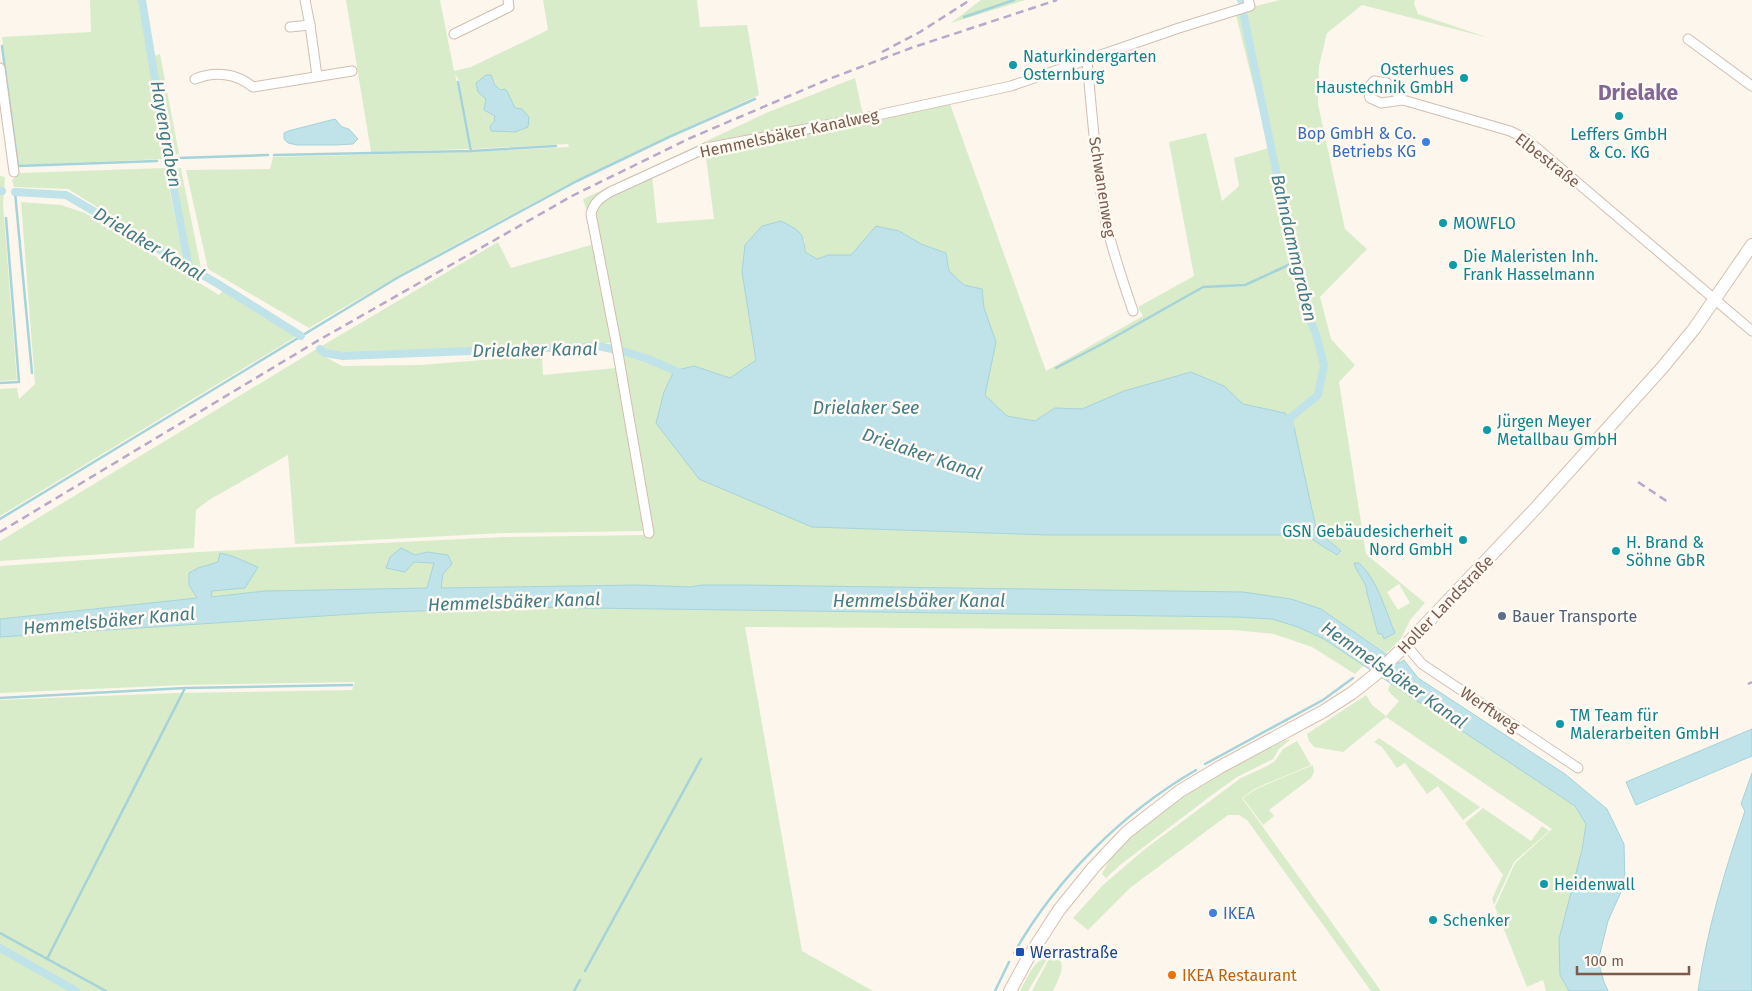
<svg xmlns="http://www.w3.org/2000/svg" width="1752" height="991" viewBox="0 0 1752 991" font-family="'Fira Sans',sans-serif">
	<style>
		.green { fill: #d8ecc9; fill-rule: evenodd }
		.water { fill: #bfe3e8; stroke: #a5d3da }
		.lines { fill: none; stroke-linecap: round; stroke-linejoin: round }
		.stream { stroke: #a5d3da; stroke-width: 2.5 }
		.canal { stroke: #bfe3e8; stroke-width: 8 }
		.minor-casing { stroke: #d1beb0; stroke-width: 11 }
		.secondary-casing { stroke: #d6c0b0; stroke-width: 14 }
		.minor { stroke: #fff; stroke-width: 9 }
		.secondary { stroke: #fff; stroke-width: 12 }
		.rail { stroke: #b9a8c9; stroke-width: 2.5; stroke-dasharray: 8 5; stroke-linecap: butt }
		.culture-dot { fill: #0f9aa8; stroke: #fffaf3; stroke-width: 2 }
		.shop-dot { fill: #3f7fe0; stroke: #fffaf3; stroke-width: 2 }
		.service-dot { fill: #5c6f8a; stroke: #fffaf3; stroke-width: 2 }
		.transit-dot { fill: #1a4fb4; stroke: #fffaf3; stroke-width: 2 }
		.food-dot { fill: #e8710a; stroke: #fffaf3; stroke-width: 2 }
		.labels { text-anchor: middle; stroke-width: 5; stroke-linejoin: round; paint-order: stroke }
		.culture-label { font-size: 16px; fill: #0d838f; stroke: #fffaf3; text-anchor: start }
		.street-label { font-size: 16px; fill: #7a5c4d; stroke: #fffaf3 }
		.shop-label { font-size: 16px; fill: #366cbe; stroke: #fffaf3; text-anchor: end }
		.service-label { font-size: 16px; fill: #4e5e75; stroke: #fffaf3; text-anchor: start }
		.transit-label { font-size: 16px; fill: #164399; stroke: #fffaf3; text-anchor: start }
		.food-label { font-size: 16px; fill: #c56008; stroke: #fffaf3; text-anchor: start }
		.water-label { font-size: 18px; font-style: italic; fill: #437c86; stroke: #fffaf3 }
		.district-label { font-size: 21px; font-weight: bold; fill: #846695; stroke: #fffaf3 }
	</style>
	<rect width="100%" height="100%" fill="#fdf6ec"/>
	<!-- green -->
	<g class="green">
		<polygon points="90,0 139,0 145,26 165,159 19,165 2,37 91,32"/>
		<path d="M346,0H440L454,71L471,67L548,30L543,0H697L700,27L747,25L759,95C697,123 636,150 576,181C485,227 397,276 309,328L208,269L186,170L270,169L273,157L472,152L569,147L568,144L472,149L459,81L455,73L470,149L371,152ZM494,80C496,88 500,90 507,91L515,109L494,122L495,116L484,110L486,99Z"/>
		<polygon points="981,0 1025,0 951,23"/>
		<path d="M1280,0H1415L1414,4L1418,14L1489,38L1362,5L1327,33L1319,66L1318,104L1345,229L1367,249L1320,297L1331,339L1355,365L1339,382L1366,554L1425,603L1410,620L1401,639L1386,653L1321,609L1291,599L702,585L690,587L639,585L440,588L443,574L452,564L428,552L415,555L401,549L414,562L434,563L427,588L265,591L210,597L212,591L225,590L258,567L232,556L220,553L218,562L198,568L189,585L197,598L0,619V566L198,552L503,537L648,535L594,219L599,202L652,176L657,223L714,219L705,150L950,104L1046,371L1143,316L1138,307L1194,276L1169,142L1206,133L1222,201L1239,186L1234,158L1269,148L1235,11ZM876,226L899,231L921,244L946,253L949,271L964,285L982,289L984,308L996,342L985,395L1007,416L1035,421L1055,408L1082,409L1124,391L1191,372L1224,386L1243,404L1285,413L1290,418L1294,427L1316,528C1323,537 1332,543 1341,551V552L1337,555L1313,540L1309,535H1048L812,527L694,366L730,378L756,360L742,272L805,239V252L817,259L828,255H851ZM1374,583L1394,633L1384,639L1382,634H1378L1367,593V586ZM1399,584L1410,603L1398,610L1387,592Z"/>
		<polygon points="160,54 179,154 170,156 154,56"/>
		<polygon points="855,78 863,115 712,141 597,196 587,212 583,199 766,113"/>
		<polygon points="165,168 184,261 68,189 14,187 12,180 20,173"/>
		<polygon points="181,168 181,169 201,268 192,264 190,257 172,169"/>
		<polygon points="0,176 5,177 3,205 17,380 0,381"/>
		<polygon points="21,202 61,205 85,213 219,295 223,290 297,336 0,516 0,389 17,388 19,399 35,384"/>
		<polygon points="498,242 511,268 594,244 611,343 338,355 324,351 320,354 342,366 421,365 542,355 543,375 616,368 647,531 503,533 295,544 288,455 209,500 196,510 194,548 0,561 0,541 325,344"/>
		<path d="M515,607L1236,617C1248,617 1259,617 1271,619C1306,624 1335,646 1364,665L1355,674L1312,647L1274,634L1234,630L745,627L802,951L873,991H0V700L176,693L352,690L355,682L184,685L0,693V637L369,613Z"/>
		<polygon points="1391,682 1575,806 1586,824 1560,975 1569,991 1546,991 1543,980 1527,987 1495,907 1515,863 1552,829 1386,717 1343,752 1314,747 1309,741 1307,734 1366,695 1372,705 1386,716 1399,701 1392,695 1388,690"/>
		<polygon points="1379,738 1480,807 1463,820 1438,786 1427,794 1405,763 1397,768 1382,747 1374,742"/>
		<polygon points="1291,739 1279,749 1273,759 1237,777 1212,795 1120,865 1106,878 1102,874 1110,859 1132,836 1186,794 1243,760 1286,740"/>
		<polygon points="1297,741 1311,765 1256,788 1242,798 1381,991 1371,991 1247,820 1239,815 1228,815 1130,888 1088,930 1073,918 1103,885 1145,849 1241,778 1267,766 1275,761 1283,749"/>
		<polygon points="1313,765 1314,772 1311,778 1269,810 1274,816 1263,825 1243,798 1258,788"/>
		<polygon points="1483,808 1531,841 1542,826 1549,831 1514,862 1494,905 1492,899 1503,875 1465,823"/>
		<path d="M1047,955L1046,961L1028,991H1020C1027,978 1033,962 1047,955Z"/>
		<path d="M1051,955C1071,959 1058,980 1053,991H1032Z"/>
	</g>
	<!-- water -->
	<g class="water">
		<polygon points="486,75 491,75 495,85 500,90 505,89 507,91 515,108 522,109 529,117 528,127 515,132 491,131 490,126 494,122 495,116 484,110 486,99 478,92 476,83"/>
		<polygon points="335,119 342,127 349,129 358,139 353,144 335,145 297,145 288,143 284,139 284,133 288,131"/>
		<path d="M781,221C798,230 804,231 805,252L817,259L828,255H851L876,226L899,231L921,244L946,253L949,271L964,285L982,289L984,308L996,342L985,395L1007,416L1035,421L1055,408L1082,409L1124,391L1191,372L1224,386L1243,404L1285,413L1290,418L1294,427L1316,528C1323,537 1332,543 1341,551L1337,555L1313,540L1309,535H1048L812,527L699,479L656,423L664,392L674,371L694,366L730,378L756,360L742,272L745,245L762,226Z"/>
		<polygon points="401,548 415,555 427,552 448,555 452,564 443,574 441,588 639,585 690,587 702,585 744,585 1243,592 1291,599 1321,609 1399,663 1404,660 1418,678 1565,774 1607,809 1624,844 1625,883 1608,921 1598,961 1604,982 1608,991 1569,991 1560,975 1559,939 1582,850 1586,824 1575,806 1324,639 1298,627 1272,619 1236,617 515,607 369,613 0,637 0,619 197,598 189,585 189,573 198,568 218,562 220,553 232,556 258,567 245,588 212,591 211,597 265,591 427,588 434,563 414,562 405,572 386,568 390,557"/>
		<path d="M1354,563H1359C1378,580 1385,610 1395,633L1384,639L1382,634H1378L1367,593C1367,582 1357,574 1354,563Z"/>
		<polygon points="1752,729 1752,756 1636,805 1626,782"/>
		<path d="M1752,773V991H1698C1707,929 1725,870 1745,811L1741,804Z"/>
	</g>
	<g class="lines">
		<!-- stream -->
		<g class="stream">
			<polyline points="964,17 1014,0"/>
			<polyline points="2,46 18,166 157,161"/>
			<polyline points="458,82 471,151"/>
			<polyline points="274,155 471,151 556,146"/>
			<polyline points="178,158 268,155"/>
			<polyline points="15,192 32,373"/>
			<polyline points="1056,368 1104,343 1203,287 1245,285 1295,262"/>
			<polyline points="0,383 19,382 6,218"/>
			<polyline points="0,519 397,278 577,181 669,137 755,99"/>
			<polyline points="0,698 185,688 352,685"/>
			<polyline points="1205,764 1323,700 1353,678"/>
			<polyline points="0,933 106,991"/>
			<path d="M1014,953C1056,879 1122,813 1196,770"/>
			<polyline points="47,959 185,688"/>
			<polyline points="585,971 701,759"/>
			<polyline points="574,991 580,980"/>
			<polyline points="995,991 1009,962"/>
		</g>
		<!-- canal -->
		<g class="canal">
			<polyline points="142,0 168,158 189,268"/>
			<polyline points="1241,0 1242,2"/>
			<polyline points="1243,12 1295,262 1303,283 1303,304 1316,334 1324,365 1318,395 1290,418 1290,426"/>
			<polyline points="0,191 2,191"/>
			<polyline points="15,192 66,195 218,284 301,336"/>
			<polyline points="320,349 325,353 343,356 598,346 626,352 648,359 683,374"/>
			<polyline points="0,948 76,991"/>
		</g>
		<!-- minor casing -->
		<g class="minor-casing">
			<g id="minor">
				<polyline points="305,0 310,25 317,76"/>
				<polyline points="290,27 310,25"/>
				<polyline points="454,34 509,7 508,0"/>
				<polyline points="1688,39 1752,86"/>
				<path d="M1087,60C1092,114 1096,169 1106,223C1113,253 1123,282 1133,311"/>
				<polyline points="0,68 14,172"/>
				<path d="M195,79C215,71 236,73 253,87L352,71"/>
				<polyline points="1403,100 1387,83 1374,81 1368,88 1370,98 1381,103 1403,100 1510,131 1526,139 1752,331"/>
				<path d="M649,533L616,342L591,214C594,202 600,198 610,192L706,148L864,118L1011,86L1179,28L1250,6L1248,0"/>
				<polyline points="1406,645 1422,664 1578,768"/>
			</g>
		</g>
		<!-- secondary casing -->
		<g class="secondary-casing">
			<polyline id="secondary" points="1010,991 1028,958 1059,910 1093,868 1127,832 1180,791 1220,767 1324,711 1352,693 1376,674 1406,645 1535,509 1662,368 1694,329 1752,245"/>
		</g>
		<!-- minor -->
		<use href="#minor" class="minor"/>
		<!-- secondary -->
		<use href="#secondary" class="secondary"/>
		<!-- rail -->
		<g class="rail">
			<polyline points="882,52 920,32 970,0"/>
			<polyline points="1638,482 1668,502"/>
			<polyline points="0,532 319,340 572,196 688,139 829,79 911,48 1057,0"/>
			<polyline points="1748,684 1752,682"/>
		</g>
	</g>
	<!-- markers -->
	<g class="culture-dot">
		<circle cx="1013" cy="65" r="5"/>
		<circle cx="1464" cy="78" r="5"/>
		<circle cx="1619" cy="116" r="5"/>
		<circle cx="1443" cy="223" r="5"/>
		<circle cx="1453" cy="265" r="5"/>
		<circle cx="1487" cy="430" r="5"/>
		<circle cx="1463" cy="540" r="5"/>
		<circle cx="1616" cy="551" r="5"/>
		<circle cx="1560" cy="724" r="5"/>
		<circle cx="1544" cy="884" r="5"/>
		<circle cx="1433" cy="920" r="5"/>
	</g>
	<g class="shop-dot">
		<circle cx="1426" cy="142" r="5"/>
		<circle cx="1213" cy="913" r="5"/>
	</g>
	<circle class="service-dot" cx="1502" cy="616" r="5"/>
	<rect class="transit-dot" x="1015" y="947" width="10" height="10" rx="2.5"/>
	<circle class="food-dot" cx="1172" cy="975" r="5"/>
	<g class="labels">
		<!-- culture labels -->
		<g class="culture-label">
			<text x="1023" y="62">Naturkindergarten<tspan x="1023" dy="18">Osternburg</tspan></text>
			<text x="1454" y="75" text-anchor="end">Osterhues<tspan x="1454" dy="18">Haustechnik GmbH</tspan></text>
			<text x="1619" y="140" text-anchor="middle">Leffers GmbH<tspan x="1619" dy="18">&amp; Co. KG</tspan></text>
			<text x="1453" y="229">MOWFLO</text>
			<text x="1463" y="262">Die Maleristen Inh.<tspan x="1463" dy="18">Frank Hasselmann</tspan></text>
			<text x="1497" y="427">Jürgen Meyer<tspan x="1497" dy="18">Metallbau GmbH</tspan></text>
			<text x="1453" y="537" text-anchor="end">GSN Gebäudesicherheit<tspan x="1453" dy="18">Nord GmbH</tspan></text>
			<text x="1626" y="548">H. Brand &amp;<tspan x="1626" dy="18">Söhne GbR</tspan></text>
			<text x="1570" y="721">TM Team für<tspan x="1570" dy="18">Malerarbeiten GmbH</tspan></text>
			<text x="1554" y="890">Heidenwall</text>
			<text x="1443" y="926">Schenker</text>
		</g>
		<!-- street labels -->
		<g class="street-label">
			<text transform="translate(789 133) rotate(-12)" y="6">Hemmelsbäker Kanalweg</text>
			<text transform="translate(1548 160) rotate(38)" y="6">Elbestraße</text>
			<text transform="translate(1103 187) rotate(81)" y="6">Schwanenweg</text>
			<text transform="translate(1445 604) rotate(-46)" y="6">Holler Landstraße</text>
			<text transform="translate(1490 709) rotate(34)" y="6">Werftweg</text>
		</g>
		<!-- shop labels -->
		<g class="shop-label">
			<text x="1416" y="139">Bop GmbH &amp; Co.<tspan x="1416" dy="18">Betriebs KG</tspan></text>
			<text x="1223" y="919" text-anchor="start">IKEA</text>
		</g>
		<!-- service labels -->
		<g class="service-label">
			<text x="1512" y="622">Bauer Transporte</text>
		</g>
		<!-- transit labels -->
		<g class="transit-label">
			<text x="1030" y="958">Werrastraße</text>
		</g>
		<!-- food labels -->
		<g class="food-label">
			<text x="1182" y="981">IKEA Restaurant</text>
		</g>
		<!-- water labels -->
		<g class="water-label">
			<text transform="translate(166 134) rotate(80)" y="6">Hayengraben</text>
			<text transform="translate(149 244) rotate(31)" y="6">Drielaker Kanal</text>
			<text transform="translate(1294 248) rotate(77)" y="6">Bahndammgraben</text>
			<text transform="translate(535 350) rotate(-1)" y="6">Drielaker Kanal</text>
			<text x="866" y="414">Drielaker See</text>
			<text transform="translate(922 454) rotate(19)" y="6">Drielaker Kanal</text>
			<text x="919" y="607">Hemmelsbäker Kanal</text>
			<text transform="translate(514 602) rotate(-2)" y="6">Hemmelsbäker Kanal</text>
			<text transform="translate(109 621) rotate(-5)" y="6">Hemmelsbäker Kanal</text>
			<text transform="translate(1394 675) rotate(35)" y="6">Hemmelsbäker Kanal</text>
		</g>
		<!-- district labels -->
		<g class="district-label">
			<text x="1638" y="100">Drielake</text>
		</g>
	</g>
	<!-- scale -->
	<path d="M1577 966v8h112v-8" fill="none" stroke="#7a5c4d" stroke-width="2.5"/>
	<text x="1584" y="966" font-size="15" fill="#7a5c4d" stroke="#fffaf3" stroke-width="4" paint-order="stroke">100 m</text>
</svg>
